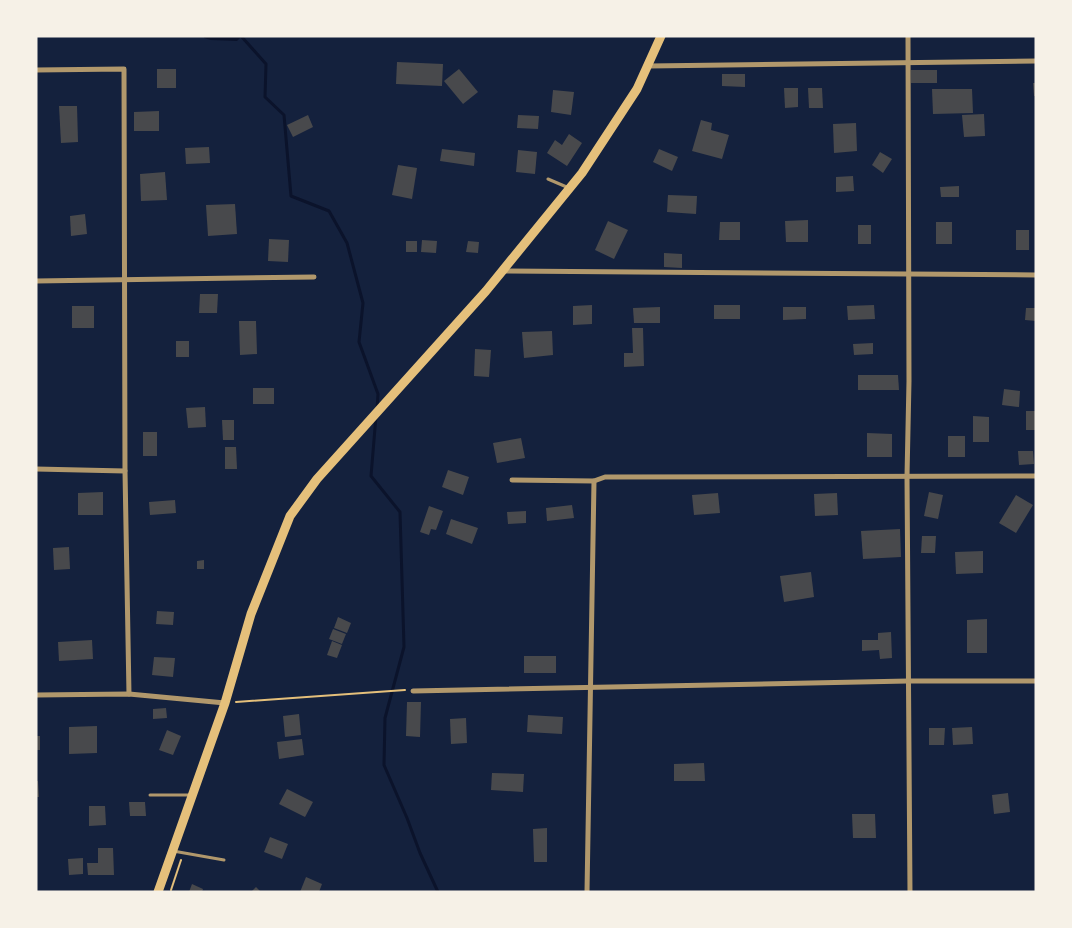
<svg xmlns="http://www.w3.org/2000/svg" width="1072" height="928" viewBox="0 0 1072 928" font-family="'Source Sans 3',sans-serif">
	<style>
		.water { fill: #0b132b }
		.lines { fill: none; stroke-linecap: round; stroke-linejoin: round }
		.stream { stroke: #0b132b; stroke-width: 3 }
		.building { fill: #48494c }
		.path { stroke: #e5c07b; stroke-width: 2 }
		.service { stroke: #b1986c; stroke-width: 3 }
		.minor { stroke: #b1986c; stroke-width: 5 }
		.secondary { stroke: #e5c07b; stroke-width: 9 }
	</style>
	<rect width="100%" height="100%" fill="#14213d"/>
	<!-- water -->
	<polygon class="water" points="204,36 241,36 241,37 237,41 211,40 204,38"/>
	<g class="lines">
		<!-- stream -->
		<g class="stream">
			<polyline points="241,36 266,64 265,97 284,115 291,196 329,211 347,243 363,303 359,342 378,394 377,410"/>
			<polyline points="376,416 371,476 400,512 404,647 385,718 384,765 407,818 420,853 438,892"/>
		</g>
	</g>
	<!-- building -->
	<g class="building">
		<polygon points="397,62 443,64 442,86 396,84"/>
		<rect x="157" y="69" width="19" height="19"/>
		<polygon points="459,69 478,92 463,104 444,81"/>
		<rect x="911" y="70" width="26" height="13"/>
		<polygon points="722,74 745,74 745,87 722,86"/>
		<polygon points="1033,83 1036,83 1036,96 1034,96"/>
		<polygon points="784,88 798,88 798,107 785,108"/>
		<polygon points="808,88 822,88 823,108 809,108"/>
		<polygon points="932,89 972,89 973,113 933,114"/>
		<polygon points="553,90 574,92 571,115 551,112"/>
		<polygon points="59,106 77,106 78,142 61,143"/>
		<polygon points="159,111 159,131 134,131 134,112"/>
		<polygon points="984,114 985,136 964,137 962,115"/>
		<polygon points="308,115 313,127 293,137 287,125"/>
		<polygon points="518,115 539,116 538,129 517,128"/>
		<polygon points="701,120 712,123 711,130 729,135 722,159 692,151"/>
		<polygon points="856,123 857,151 834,153 833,124"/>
		<polygon points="569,134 582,143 567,166 547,153 555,140 562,145"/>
		<polygon points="209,147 210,163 186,164 185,148"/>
		<polygon points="442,149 475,153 474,166 440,161"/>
		<polygon points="659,149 678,157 672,171 653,162"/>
		<polygon points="518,150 537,152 535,174 516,172"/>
		<polygon points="880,152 892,159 883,173 872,165"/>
		<polygon points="398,165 417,168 412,199 392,195"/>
		<polygon points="165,172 167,200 141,201 140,174"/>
		<polygon points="853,176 854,191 836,192 836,177"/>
		<polygon points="959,186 959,197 941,197 940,187"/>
		<polygon points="668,195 697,196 696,214 667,212"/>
		<polygon points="235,204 237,234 208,236 206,205"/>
		<polygon points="85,214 87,234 71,236 70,216"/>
		<polygon points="808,220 808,242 786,242 785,221"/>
		<polygon points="608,221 628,230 614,259 595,250"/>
		<polygon points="720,222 740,222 740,240 719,240"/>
		<rect x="936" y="222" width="16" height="22"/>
		<rect x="858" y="225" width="13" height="19"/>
		<rect x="1016" y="230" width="13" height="20"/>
		<polygon points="269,239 289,240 288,262 268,261"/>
		<polygon points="422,240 437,241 436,253 421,252"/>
		<rect x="406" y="241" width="11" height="11"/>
		<polygon points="468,241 479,242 478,253 466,252"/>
		<polygon points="664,253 682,254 682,268 664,267"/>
		<polygon points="200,294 218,294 217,313 199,313"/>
		<polygon points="592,305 592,324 573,325 573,306"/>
		<rect x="714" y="305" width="26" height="14"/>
		<polygon points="874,305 875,319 848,320 847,306"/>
		<rect x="72" y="306" width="22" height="22"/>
		<polygon points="660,307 660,323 634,323 633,308"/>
		<polygon points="783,307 806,307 806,319 783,320"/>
		<polygon points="1026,308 1036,308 1036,321 1025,320"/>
		<polygon points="239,321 256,321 257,354 240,355"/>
		<polygon points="632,328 643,328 644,366 624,367 624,353 633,353"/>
		<polygon points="552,331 553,355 524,358 522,332"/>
		<rect x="176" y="341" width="13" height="16"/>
		<polygon points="873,343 873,354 854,355 853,344"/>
		<polygon points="475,349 491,350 489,377 474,376"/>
		<polygon points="858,375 898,375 899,390 858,390"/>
		<rect x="253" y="388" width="21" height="16"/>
		<polygon points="1004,389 1020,391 1019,407 1002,405"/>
		<polygon points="205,407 206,427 188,428 186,408"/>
		<rect x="1026" y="411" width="10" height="19"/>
		<polygon points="973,416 989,417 989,442 973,442"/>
		<polygon points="222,420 234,420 234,440 223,440"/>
		<rect x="143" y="432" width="14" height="24"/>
		<polygon points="867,433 892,434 892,457 867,457"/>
		<rect x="948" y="436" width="17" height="21"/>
		<polygon points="521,438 525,458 497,463 493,443"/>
		<polygon points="225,447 236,447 237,469 225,469"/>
		<polygon points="1018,451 1033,451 1034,464 1019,465"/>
		<polygon points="448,470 469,477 463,495 442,487"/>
		<polygon points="103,492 103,515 78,515 78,493"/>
		<polygon points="929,492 943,495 938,519 924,516"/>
		<polygon points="718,493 720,513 694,515 692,495"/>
		<polygon points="837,493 838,515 815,516 814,494"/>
		<polygon points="1016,495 1033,505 1016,533 999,523"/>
		<polygon points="175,500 176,513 150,515 149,502"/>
		<polygon points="572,505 574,518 547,521 546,508"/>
		<polygon points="429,506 443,511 436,530 431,529 429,535 420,532"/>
		<polygon points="526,511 526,523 508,524 507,512"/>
		<polygon points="451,519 478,528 472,544 446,534"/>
		<polygon points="900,529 901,557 863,559 861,531"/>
		<polygon points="922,536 936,536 935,553 921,553"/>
		<polygon points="69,547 70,569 54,570 53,548"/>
		<polygon points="983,551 983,573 956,574 955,552"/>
		<polygon points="204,560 204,569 197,569 197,561"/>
		<polygon points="811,572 814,597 784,602 780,576"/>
		<polygon points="157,611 174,612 173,625 156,624"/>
		<polygon points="338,617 351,623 347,633 334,628"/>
		<polygon points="987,619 987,653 967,653 967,620"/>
		<polygon points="333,629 346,634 342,644 329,639"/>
		<polygon points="891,632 892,658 880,659 879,650 862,651 862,640 878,640 878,633"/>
		<polygon points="92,640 93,659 59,661 58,642"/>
		<polygon points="332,641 342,645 337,658 327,655"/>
		<rect x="524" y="656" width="32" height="17"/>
		<polygon points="154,657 175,658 173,677 152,675"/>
		<polygon points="407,702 421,702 420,737 406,736"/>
		<polygon points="166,708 167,718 153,719 153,709"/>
		<polygon points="299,714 301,735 285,737 283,716"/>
		<polygon points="528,715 563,717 562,734 527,732"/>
		<polygon points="466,718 467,743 451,744 450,719"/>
		<polygon points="97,726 97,753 69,754 69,727"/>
		<polygon points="972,727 973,744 953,745 952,728"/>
		<polygon points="929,728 945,728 944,745 929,745"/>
		<polygon points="167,730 181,736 173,755 159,750"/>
		<rect x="36" y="736" width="4" height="14"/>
		<polygon points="302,739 304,755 279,759 277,742"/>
		<polygon points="704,763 705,781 674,781 674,764"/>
		<polygon points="492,773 524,774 523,792 491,790"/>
		<polygon points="36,781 38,781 39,797 36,797"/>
		<polygon points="287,789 313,802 305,817 279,804"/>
		<polygon points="1008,793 1010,812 994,814 992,795"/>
		<polygon points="129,802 145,802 146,816 130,816"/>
		<polygon points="89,806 105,806 106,825 89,826"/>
		<polygon points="852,814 875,814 876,838 853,838"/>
		<polygon points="547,828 547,862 534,862 533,829"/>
		<polygon points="270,837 288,844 282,859 264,852"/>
		<polygon points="98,848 113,848 114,875 88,875 87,863 98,863"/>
		<polygon points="83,858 83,874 69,875 68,859"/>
		<polygon points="306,877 322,884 319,892 300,892"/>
		<polygon points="192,884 203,889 202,892 189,892"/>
		<polygon points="256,887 261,892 251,892"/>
	</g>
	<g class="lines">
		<!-- path -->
		<g class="path">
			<polyline points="236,702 405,690"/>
			<polyline points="171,890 181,860"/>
		</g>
		<!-- service -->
		<g class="service">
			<polyline points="548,179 569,188"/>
			<polyline points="150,795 192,795"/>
			<polyline points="173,851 224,860"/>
		</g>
		<!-- minor -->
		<g class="minor">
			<polyline points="908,36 909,381 907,476 910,892"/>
			<polyline points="649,66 1036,61"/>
			<polyline points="36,70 124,69 125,471 129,694"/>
			<polyline points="502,271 1036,275"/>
			<polyline points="36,281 314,277"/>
			<polyline points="36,469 125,471"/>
			<polyline points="512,480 594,481 605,477 1036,476"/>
			<polyline points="413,691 908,681 1036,681"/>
			<polyline points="36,695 129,694 225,703"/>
			<polyline points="587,892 594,481"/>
		</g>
		<!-- secondary -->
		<polyline class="secondary" points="158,892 225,703 251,614 290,516 317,479 486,291 582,173 637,89 661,36"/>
	</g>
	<!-- border -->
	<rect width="1072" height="928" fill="none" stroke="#f6f1e7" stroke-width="75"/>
</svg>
